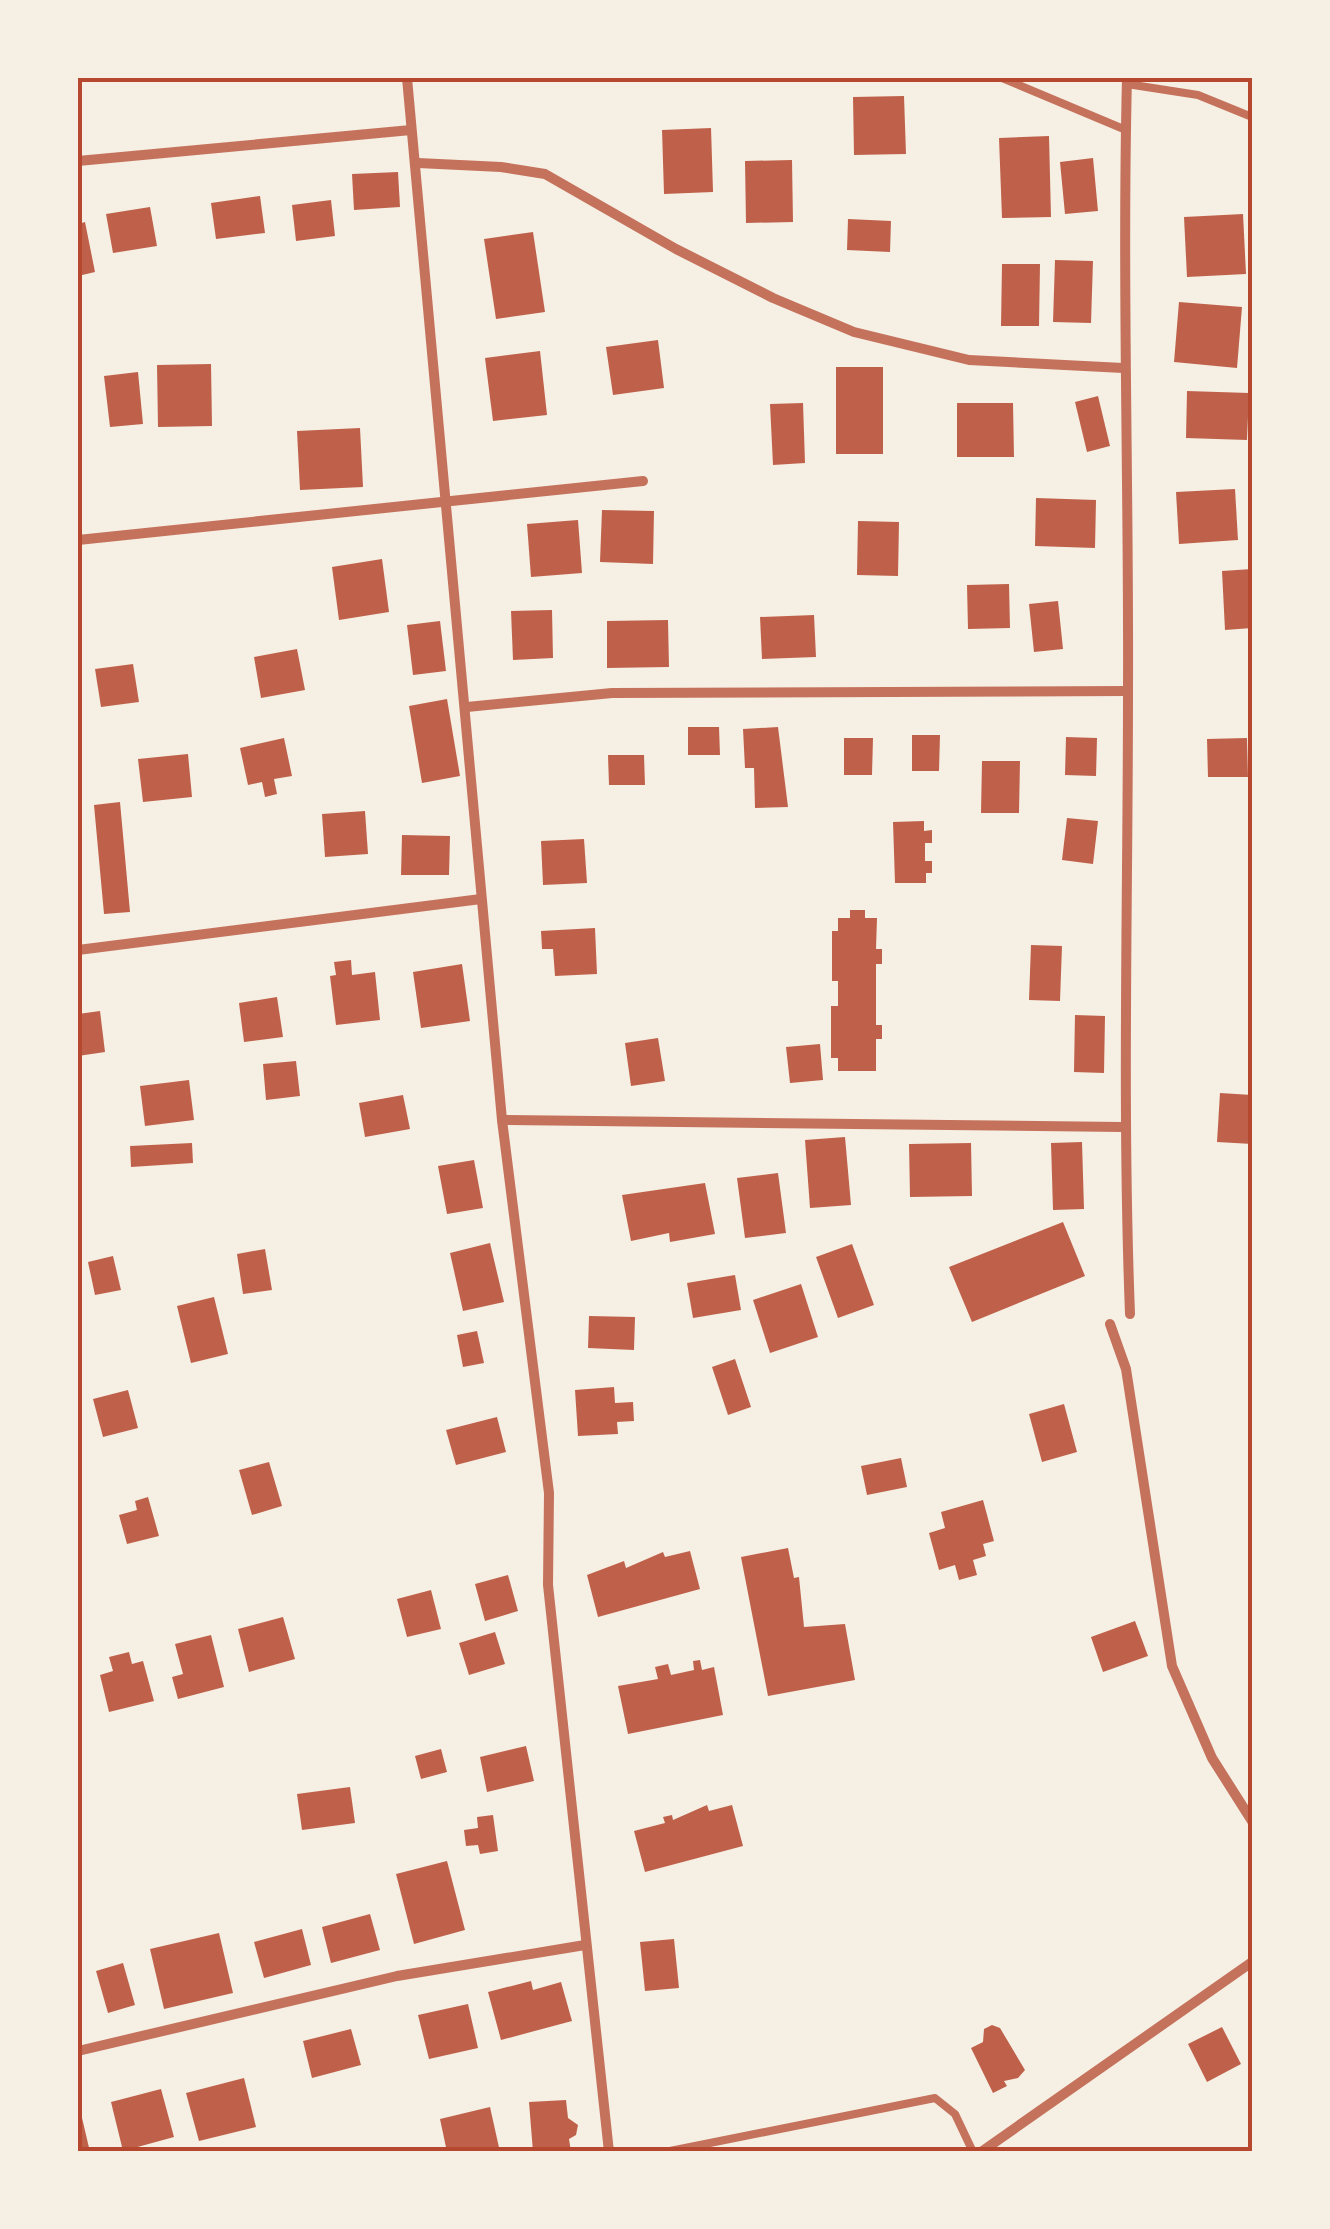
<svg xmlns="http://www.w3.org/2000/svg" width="1330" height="2229" viewBox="0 0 1330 2229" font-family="Merriweather,serif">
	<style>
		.building { fill: #bf614a }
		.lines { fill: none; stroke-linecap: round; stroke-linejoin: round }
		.service { stroke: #c5725c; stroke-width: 8 }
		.minor { stroke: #c5725c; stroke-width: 10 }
		.neatline { fill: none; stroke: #b5482f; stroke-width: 4 }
	</style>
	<rect width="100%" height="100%" fill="#f6efe4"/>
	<!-- building -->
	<g class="building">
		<polygon points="904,96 906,154 854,155 853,97"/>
		<polygon points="711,128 713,192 664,194 662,130"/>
		<polygon points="1049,136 1051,217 1002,218 999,138"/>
		<polygon points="1093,158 1098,211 1065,214 1060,162"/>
		<polygon points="792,160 793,222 746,223 745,161"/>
		<polygon points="398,172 400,207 354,210 352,174"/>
		<polygon points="260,196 265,233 216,239 211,203"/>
		<polygon points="331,200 335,236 296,241 292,205"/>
		<polygon points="150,207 157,246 113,253 106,214"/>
		<polygon points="1243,214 1246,274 1187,277 1184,217"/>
		<polygon points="848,219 891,221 890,252 847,250"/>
		<polygon points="85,222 95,272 78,276 78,224"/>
		<polygon points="533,232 545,312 496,319 484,239"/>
		<polygon points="1055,260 1093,261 1091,323 1053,322"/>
		<polygon points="1002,264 1040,264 1039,326 1001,326"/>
		<polygon points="1179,302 1242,307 1237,368 1174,362"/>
		<polygon points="658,340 664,388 613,395 606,347"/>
		<polygon points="540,351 547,415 493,421 485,358"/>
		<polygon points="211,364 212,426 158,427 157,365"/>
		<rect x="836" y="367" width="47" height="87"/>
		<polygon points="138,372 143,424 110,427 104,376"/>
		<polygon points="1187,391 1249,393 1247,440 1186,438"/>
		<polygon points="1098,396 1110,446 1087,452 1075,402"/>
		<polygon points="803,403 805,463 773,465 770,404"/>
		<polygon points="957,403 1013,403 1014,457 957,457"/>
		<polygon points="360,428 363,487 300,490 297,431"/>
		<polygon points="1235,489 1238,540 1179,544 1176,492"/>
		<polygon points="1036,498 1096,500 1095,548 1035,546"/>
		<polygon points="602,510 654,511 653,564 600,562"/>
		<polygon points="578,520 582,573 531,577 527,524"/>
		<polygon points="858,521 899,522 898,576 857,575"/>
		<polygon points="382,559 389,612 339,620 332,567"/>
		<polygon points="1252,569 1252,628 1225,630 1222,571"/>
		<polygon points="1009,584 1010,628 968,629 967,585"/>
		<polygon points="1058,601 1063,649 1034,652 1029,604"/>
		<polygon points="552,610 553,658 513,660 511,611"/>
		<polygon points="814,615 816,657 762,659 760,617"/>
		<polygon points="668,620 669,667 607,668 607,621"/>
		<polygon points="440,621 446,671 413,675 407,625"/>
		<polygon points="297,649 305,690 261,698 254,657"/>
		<polygon points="133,664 139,702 101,707 95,669"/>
		<polygon points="447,699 460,776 422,783 409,706"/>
		<polygon points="688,727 719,727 720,755 688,755"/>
		<polygon points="778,727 788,807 755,808 754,768 745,768 743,729"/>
		<polygon points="912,735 940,735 939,771 912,771"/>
		<polygon points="1066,737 1097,738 1096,776 1065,775"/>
		<polygon points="284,738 292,776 274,779 277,794 265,797 262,782 248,785 240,748"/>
		<polygon points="844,738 873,738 872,775 844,775"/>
		<polygon points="1247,738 1248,777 1208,777 1207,739"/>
		<polygon points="188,754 192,797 143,802 138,759"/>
		<polygon points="608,755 644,755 645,785 609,785"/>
		<polygon points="982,761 1020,761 1019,813 981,813"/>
		<polygon points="120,802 130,912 104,914 94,805"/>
		<polygon points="365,811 368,854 325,857 322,814"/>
		<polygon points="1067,818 1098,821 1093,864 1062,860"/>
		<polygon points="924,821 924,831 932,830 932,843 925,843 925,861 932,861 932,873 926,873 926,883 895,883 893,822"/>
		<polygon points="402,835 450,836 449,875 401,875"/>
		<polygon points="584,839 587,883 543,885 541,841"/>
		<polygon points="850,910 865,910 865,918 877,918 876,949 882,949 882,964 876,964 876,1025 882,1025 882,1039 876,1039 876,1071 838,1071 838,1058 831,1058 831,1006 838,1006 838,981 832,981 832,931 838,931 838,918 850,918"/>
		<polygon points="595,928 597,974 555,976 553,949 542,949 541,931"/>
		<polygon points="1031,945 1062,946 1060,1001 1029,1000"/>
		<polygon points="351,960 352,975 375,972 380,1020 336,1025 330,976 336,975 334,962"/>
		<polygon points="462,964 470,1021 421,1028 413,972"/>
		<polygon points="277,997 283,1037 244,1042 239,1003"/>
		<polygon points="100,1011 105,1052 78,1056 78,1014"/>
		<polygon points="1075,1015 1105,1016 1104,1073 1074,1072"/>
		<polygon points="658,1038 665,1081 631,1086 625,1043"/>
		<polygon points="820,1044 823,1080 790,1083 786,1047"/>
		<polygon points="296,1061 300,1096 266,1100 263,1064"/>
		<polygon points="189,1080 194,1120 145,1126 140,1086"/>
		<polygon points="1220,1093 1252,1095 1252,1144 1217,1142"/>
		<polygon points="403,1095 410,1129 365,1137 359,1103"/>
		<polygon points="845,1137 851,1205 810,1208 805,1140"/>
		<polygon points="1082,1142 1084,1209 1053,1210 1051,1143"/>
		<polygon points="192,1143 193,1163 131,1167 130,1146"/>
		<polygon points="971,1143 972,1196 910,1197 909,1144"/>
		<polygon points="474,1160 483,1208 447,1214 438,1166"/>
		<polygon points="778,1173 786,1233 745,1238 737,1178"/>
		<polygon points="705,1183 715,1234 670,1242 669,1233 631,1241 622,1195"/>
		<polygon points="1063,1222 1085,1276 972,1322 949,1267"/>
		<polygon points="490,1243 504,1302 463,1311 450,1253"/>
		<polygon points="852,1244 874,1305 838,1318 816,1257"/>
		<polygon points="265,1249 272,1290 243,1294 237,1254"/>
		<polygon points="113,1256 121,1290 95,1295 88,1262"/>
		<polygon points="735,1275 741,1310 693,1318 687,1283"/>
		<polygon points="801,1284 818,1337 770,1353 753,1300"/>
		<polygon points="214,1297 228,1354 191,1363 177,1306"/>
		<polygon points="589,1316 635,1317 634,1350 588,1348"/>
		<polygon points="477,1331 484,1363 463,1367 457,1335"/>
		<polygon points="735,1359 751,1407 728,1415 712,1367"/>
		<polygon points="614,1387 615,1403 633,1402 634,1421 617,1422 618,1434 578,1436 575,1390"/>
		<polygon points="128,1390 138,1428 103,1437 93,1399"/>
		<polygon points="1064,1404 1077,1452 1042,1462 1029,1414"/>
		<polygon points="497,1417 506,1452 456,1465 446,1430"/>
		<polygon points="901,1458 907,1487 867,1495 861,1466"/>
		<polygon points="269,1462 282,1506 252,1515 239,1470"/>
		<polygon points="148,1497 159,1536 127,1544 119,1515 137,1510 135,1501"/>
		<polygon points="983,1500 994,1541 983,1544 986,1556 973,1560 977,1575 959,1580 955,1565 939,1570 929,1533 945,1528 941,1512"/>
		<polygon points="788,1548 794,1578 799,1577 804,1627 845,1624 855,1680 768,1696 741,1557"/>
		<polygon points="690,1551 700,1589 598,1617 587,1575 624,1561 626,1568 663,1552 665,1557"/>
		<polygon points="508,1575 518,1611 485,1621 475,1584"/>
		<polygon points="431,1590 441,1629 407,1637 397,1599"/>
		<polygon points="283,1617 295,1659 249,1672 238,1629"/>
		<polygon points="1135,1621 1148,1656 1103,1672 1091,1637"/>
		<polygon points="495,1632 505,1664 469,1675 459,1643"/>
		<polygon points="211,1635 224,1687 178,1699 172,1677 183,1674 175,1644"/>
		<polygon points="129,1652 132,1664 143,1661 154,1701 109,1712 100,1675 113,1671 109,1657"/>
		<polygon points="700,1660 702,1670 714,1667 723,1715 628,1734 618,1686 658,1679 655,1667 668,1664 671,1675 694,1670 693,1661"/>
		<polygon points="526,1746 534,1781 487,1792 480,1757"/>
		<polygon points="441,1749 447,1772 421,1779 415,1756"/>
		<polygon points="350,1787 355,1823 302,1830 297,1794"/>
		<polygon points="707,1805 709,1811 732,1805 743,1846 645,1872 634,1831 665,1823 663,1817 672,1815 673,1820"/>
		<polygon points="493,1815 498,1851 480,1854 478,1845 466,1846 464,1830 478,1828 477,1817"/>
		<polygon points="447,1861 465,1930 414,1944 396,1874"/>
		<polygon points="370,1914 380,1950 331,1963 322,1927"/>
		<polygon points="302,1929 311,1965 264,1978 254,1942"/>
		<polygon points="219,1933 233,1993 164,2009 150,1949"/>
		<polygon points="674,1939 679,1988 645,1991 640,1942"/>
		<polygon points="123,1963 135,2005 108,2013 96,1971"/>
		<polygon points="531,1981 533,1990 561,1982 572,2021 501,2040 488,1992"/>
		<polygon points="468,2004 478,2048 429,2059 418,2015"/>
		<polygon points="992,2025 1000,2028 1025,2070 1018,2078 1004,2081 1007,2086 993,2093 971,2048 983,2042 984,2029"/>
		<polygon points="1222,2027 1241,2064 1207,2082 1188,2044"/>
		<polygon points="351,2029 361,2065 312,2078 303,2041"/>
		<polygon points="244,2078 256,2127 199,2141 186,2093"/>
		<polygon points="161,2089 174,2137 123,2151 111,2102"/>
		<polygon points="566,2100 568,2118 578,2125 576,2135 569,2139 571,2152 533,2152 529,2102"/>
		<polygon points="79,2105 90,2152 78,2152"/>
		<polygon points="490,2107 500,2152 447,2152 440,2119"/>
	</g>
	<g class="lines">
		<!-- service -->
		<g class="service">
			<polyline points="1002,78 1126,130"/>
			<polyline points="1127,84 1198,95 1252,117"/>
			<polyline points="665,2152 935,2098 955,2114 973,2152"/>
		</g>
		<!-- minor -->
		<g class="minor">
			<polyline points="407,78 502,1120 549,1493 548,1585 609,2152"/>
			<path d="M1127,78C1122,282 1129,487 1128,692C1128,899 1122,1106 1130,1314"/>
			<polyline points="78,161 411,130"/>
			<polyline points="418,163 501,167 545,174 676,249 773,298 854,332 969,360 1123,368"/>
			<polyline points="78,540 643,481"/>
			<polyline points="467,707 612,693 1128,691"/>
			<polyline points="78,950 481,899"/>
			<polyline points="502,1120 1122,1127"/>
			<polyline points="1110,1324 1126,1369 1172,1666 1212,1758 1252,1821"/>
			<polyline points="78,2051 397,1976 585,1945"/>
			<polyline points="981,2152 1252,1962"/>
		</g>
	</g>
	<!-- border -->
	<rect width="1330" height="2229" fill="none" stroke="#f6efe4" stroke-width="160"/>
	<rect x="80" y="80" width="1170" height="2069" class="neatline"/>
</svg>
